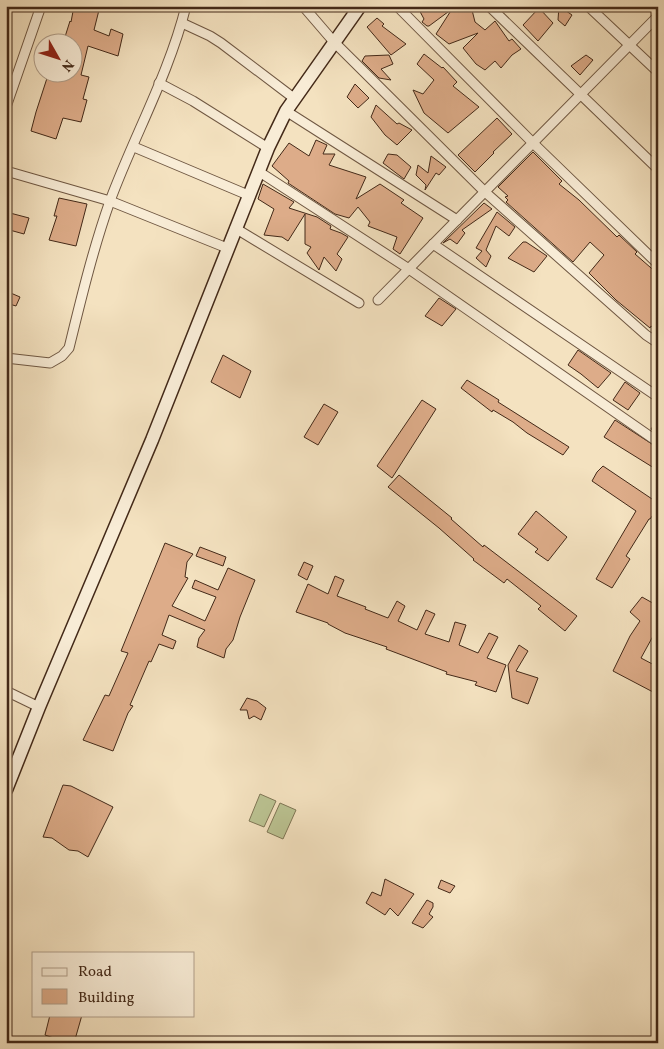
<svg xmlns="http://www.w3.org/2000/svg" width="664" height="1049" viewBox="0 0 664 1049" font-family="Vollkorn,serif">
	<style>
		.green { fill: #bbc392; stroke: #7f7655 }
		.building { fill: #ddac89; stroke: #432918 }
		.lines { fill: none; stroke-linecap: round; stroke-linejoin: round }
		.street-casing { stroke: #6f5742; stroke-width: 11 }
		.secondary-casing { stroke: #432918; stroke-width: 15 }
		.street { stroke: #f8ecd6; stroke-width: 9 }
		.secondary { stroke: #f8ecd6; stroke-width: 12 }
	</style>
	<rect width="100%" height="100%" fill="#f4e2c0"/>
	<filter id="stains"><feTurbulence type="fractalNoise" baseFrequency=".004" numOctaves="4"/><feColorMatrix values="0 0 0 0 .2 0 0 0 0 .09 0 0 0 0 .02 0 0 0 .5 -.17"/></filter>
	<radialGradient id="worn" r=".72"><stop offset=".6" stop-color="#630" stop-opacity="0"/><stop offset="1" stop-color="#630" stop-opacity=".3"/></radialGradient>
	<!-- green -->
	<g class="green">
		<polygon points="260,794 276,801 264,827 249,821"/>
		<polygon points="280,803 296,810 283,839 267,832"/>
	</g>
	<!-- building -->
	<g class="building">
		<polygon points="74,6 100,6 94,30 109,36 111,29 123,34 118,56 88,46 81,75 89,77 83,99 87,100 81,122 63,118 56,139 31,131 36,112 49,72 72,72 72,42 64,40 70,21 71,22"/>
		<polygon points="417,6 471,6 475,22 485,30 495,21 509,41 512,39 521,49 512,55 501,68 495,61 485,70 476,64 463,48 478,33 449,44 436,34 452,9 429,26 427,26 422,22 424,19"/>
		<polygon points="559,6 572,15 565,26 558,20"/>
		<polygon points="539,8 553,23 538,41 523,25"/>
		<polygon points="377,18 384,24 382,26 406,44 391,55 367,27"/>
		<polygon points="424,54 442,68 443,67 457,82 453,86 479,107 448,133 424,113 413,90 423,94 434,80 417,64"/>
		<polygon points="389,55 393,64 381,69 391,80 379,78 362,61 365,56"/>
		<polygon points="586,55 593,60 580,75 571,66"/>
		<polygon points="355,84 369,98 358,108 347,97"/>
		<polygon points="376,105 397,124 399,123 412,130 397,145 385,135 371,117"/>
		<polygon points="497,118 512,134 493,152 494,153 475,172 458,155"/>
		<polygon points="316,140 327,145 323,154 335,154 329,165 366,177 356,199 380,184 404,200 401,203 423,218 400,254 393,249 397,237 368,226 370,222 358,207 349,218 335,214 288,183 289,181 272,166 289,143 309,156"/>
		<polygon points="533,152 562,181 559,184 579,200 617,237 619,235 637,252 635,254 658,274 658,331 651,326 650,328 616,300 589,273 604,255 590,242 573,262 506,202 508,200 505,197 508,196 498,187"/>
		<polygon points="388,154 397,155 411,167 404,179 383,163"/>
		<polygon points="431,156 446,167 439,175 436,173 425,190 426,185 416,175 418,165 428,173"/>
		<polygon points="263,184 294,202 289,208 317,217 331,226 330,229 341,233 348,237 337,254 342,259 336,271 324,257 319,270 307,253 311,247 305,244 305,214 288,241 282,237 264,235 274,209 258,199"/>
		<polygon points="59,198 87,204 76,246 49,240 57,216 54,216"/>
		<polygon points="484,203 492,209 462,230 465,233 457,244 450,239 443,243"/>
		<polygon points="497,212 515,227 509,236 496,226 486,250 491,256 486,267 476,258 482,251 476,248"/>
		<polygon points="10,213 29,218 24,234 6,229 6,223"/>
		<polygon points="523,242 526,242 547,256 534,272 508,258"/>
		<polygon points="6,291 20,297 16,306 6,303"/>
		<polygon points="439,298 456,309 442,326 425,316"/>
		<polygon points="578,350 611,373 598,388 581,374 568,365"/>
		<polygon points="223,355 251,371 240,398 211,382"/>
		<polygon points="467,380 499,400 498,402 569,447 563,455 527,433 513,422 493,410 492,412 461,388"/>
		<polygon points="625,382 640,393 628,410 613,400"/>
		<polygon points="422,400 436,409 392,478 377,466"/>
		<polygon points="324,404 338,412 318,445 304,437"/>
		<polygon points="658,419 658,434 651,429"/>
		<polygon points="615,420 658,448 658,463 654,468 604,437"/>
		<polygon points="603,466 658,503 658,508 650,519 649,519 626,556 630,559 612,588 596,579 636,511 592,481 597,472"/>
		<polygon points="399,475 452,518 451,519 483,547 484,545 577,616 565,631 538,609 541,606 507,579 504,583 473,560 474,559 439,528 388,487"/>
		<polygon points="536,511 567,537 548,561 535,552 538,549 518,534"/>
		<polygon points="165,543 193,554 187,562 185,577 188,578 172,606 205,621 216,597 192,588 195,580 218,590 228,568 255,580 240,617 233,640 226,649 224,658 197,647 199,638 205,630 169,615 162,635 176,641 173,649 159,644 151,662 149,661 130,705 133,706 128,713 113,751 83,740 105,695 109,696 128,653 121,651"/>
		<polygon points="200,547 226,557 223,566 196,556"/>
		<polygon points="304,562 313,566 307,580 298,575"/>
		<polygon points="335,576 344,580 337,596 366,607 365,609 388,618 397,601 405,606 398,621 417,630 426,610 435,614 425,634 449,642 455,622 466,625 459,645 478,653 489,633 498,637 487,658 506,665 496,692 475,685 477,682 446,674 447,672 386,649 387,647 345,633 328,624 328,623 296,612 308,584 328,594"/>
		<polygon points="642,597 658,606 658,627 641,658 658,667 658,682 653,692 613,671 630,636 640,621 630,612"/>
		<polygon points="519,645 528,651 516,671 538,678 528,704 512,698 508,665"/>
		<polygon points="247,698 257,701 266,708 261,720 254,716 249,719 247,710 240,710"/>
		<polygon points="63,785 71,786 113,807 88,857 78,851 69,850 52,838 43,837"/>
		<polygon points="385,879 414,894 398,916 390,908 385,915 366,903 372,892 381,896"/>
		<polygon points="441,880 455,886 450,893 438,888"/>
		<polygon points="427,900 433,903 433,907 429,914 433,917 423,928 412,923"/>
		<polygon points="50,1015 82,1015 74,1043 68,1043 45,1035"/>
	</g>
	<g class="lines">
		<!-- street casing -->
		<g class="street-casing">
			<g id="street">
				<polyline points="303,6 334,42 485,192 646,335 658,343"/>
				<polyline points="397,6 533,143 658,264"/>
				<polyline points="489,6 658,169"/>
				<polyline points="588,6 658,72"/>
				<polyline points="182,23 210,36 221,43 295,99"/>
				<polyline points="159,83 193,101 268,148"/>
				<polyline points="6,107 41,6"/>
				<polyline points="286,111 457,220"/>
				<polyline points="134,147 248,195"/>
				<polyline points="6,171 110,201 227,248"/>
				<polyline points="258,171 409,269 658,442"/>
				<polyline points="235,228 359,303"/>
				<polyline points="433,244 658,397"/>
				<polyline points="378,300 658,16"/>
				<path d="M6,358L50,363L62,356L69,348C81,299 93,249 110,201C134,136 169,74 186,6"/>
				<polyline points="6,691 39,707"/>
			</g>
		</g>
		<!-- secondary casing -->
		<g class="secondary-casing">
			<polyline id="secondary" points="6,790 39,707 152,440 268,148 286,111 360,6"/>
		</g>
		<!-- street -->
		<use href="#street" class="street"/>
		<!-- secondary -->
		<use href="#secondary" class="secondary"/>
	</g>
	<!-- margin -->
	<rect width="664" height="1049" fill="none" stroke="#f4e2c0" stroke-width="25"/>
	<rect x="8" y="8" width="649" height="1034" fill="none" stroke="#432918" stroke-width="2.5"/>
	<rect x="12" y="12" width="639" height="1024" fill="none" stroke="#432918"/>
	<!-- legend -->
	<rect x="32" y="952" width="162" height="65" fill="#f8ecd6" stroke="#b09e8a"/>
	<rect x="42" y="968" width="25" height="8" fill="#f8ecd6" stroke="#b09e8a"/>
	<text x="78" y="976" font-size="15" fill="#432918">Road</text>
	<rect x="42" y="989" width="25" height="15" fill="#ddac89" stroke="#b09e8a"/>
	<text x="78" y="1002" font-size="15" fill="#432918">Building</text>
	<!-- north arrow -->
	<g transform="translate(58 58) rotate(129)"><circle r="24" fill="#f8ecd6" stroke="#b09e8a"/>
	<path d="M0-4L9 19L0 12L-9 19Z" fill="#8f2418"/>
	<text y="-8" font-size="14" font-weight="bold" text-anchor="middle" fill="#432918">N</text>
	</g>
	<rect width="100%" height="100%" filter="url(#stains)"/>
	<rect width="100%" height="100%" fill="url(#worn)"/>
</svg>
